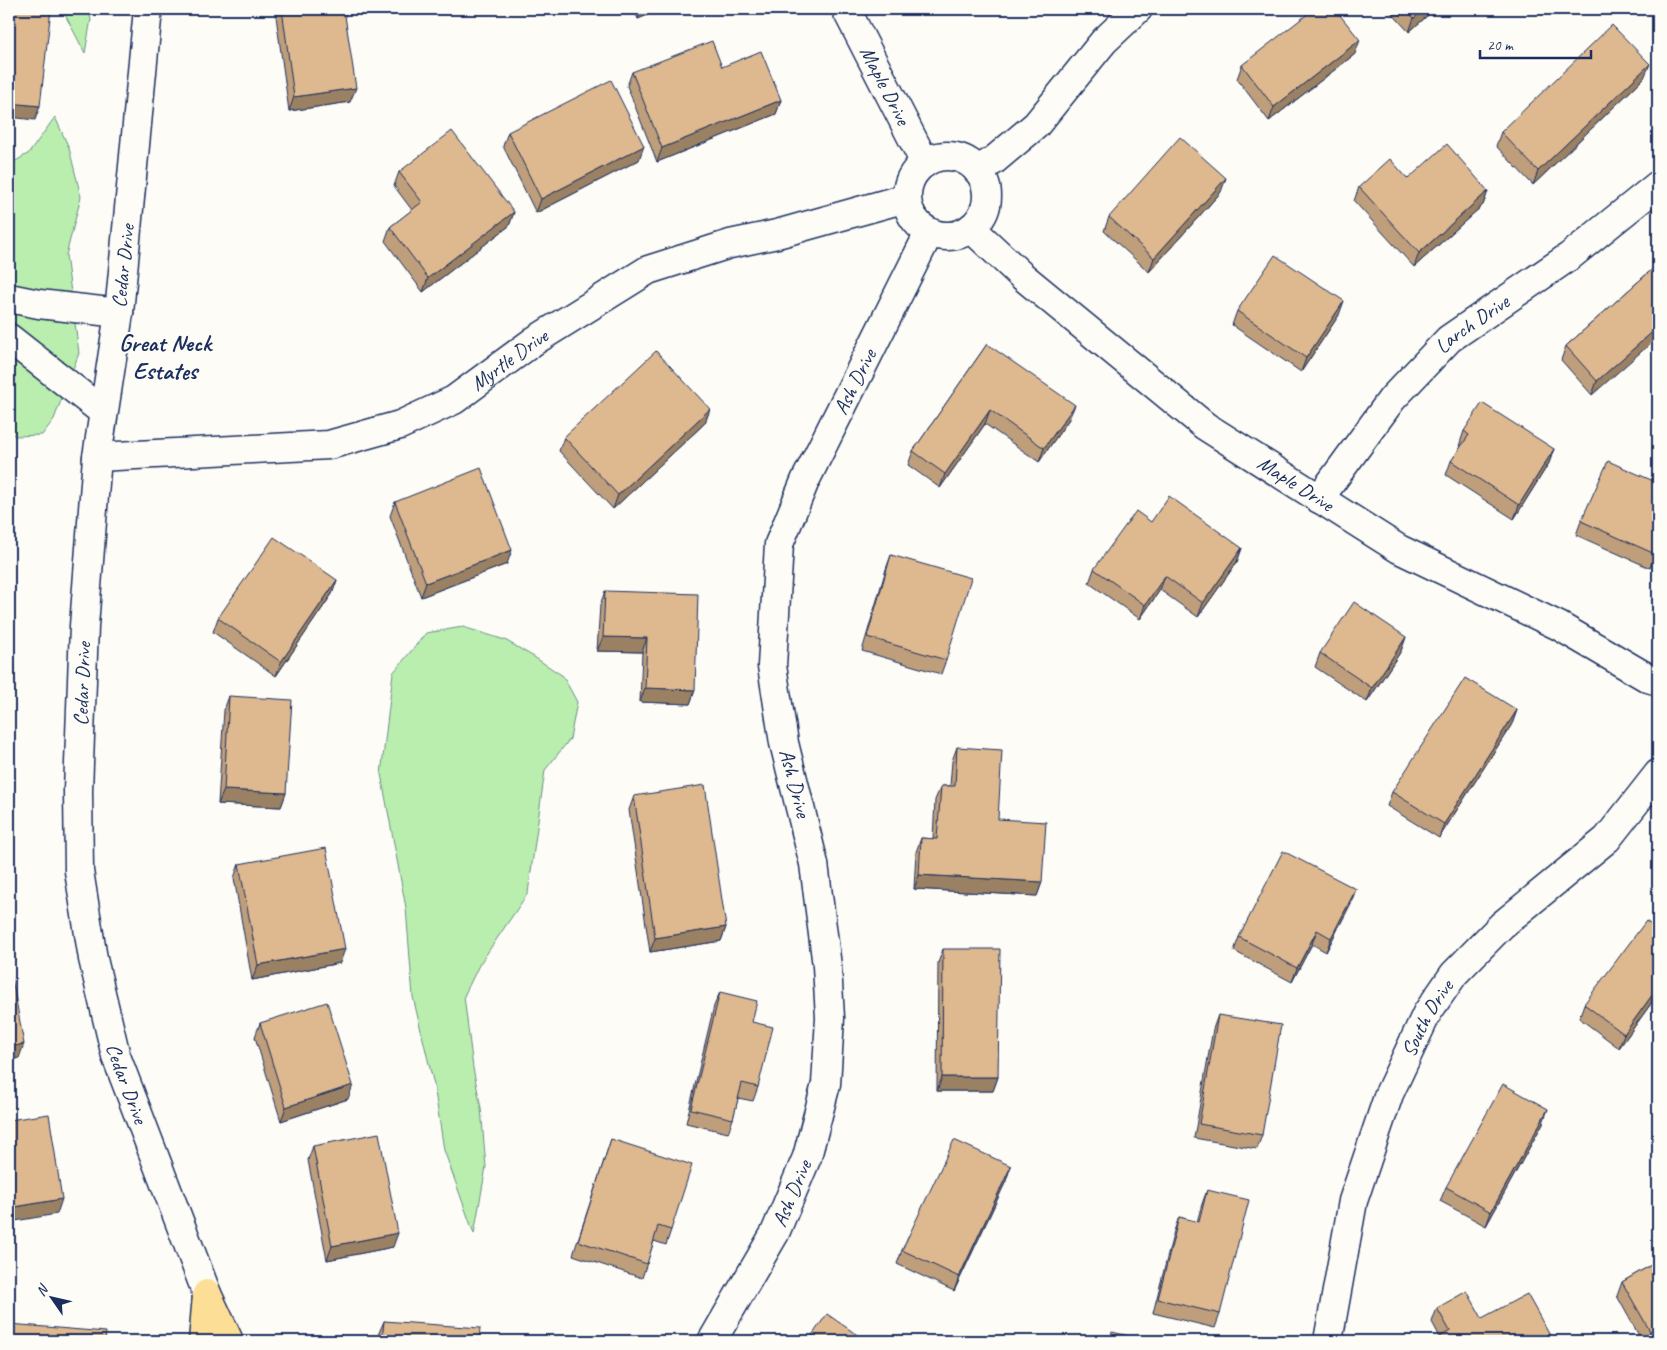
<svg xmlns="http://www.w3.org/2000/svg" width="1667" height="1350" viewBox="0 0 1667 1350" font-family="Caveat,sans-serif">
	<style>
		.green { fill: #baeeae; stroke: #6a8e86 }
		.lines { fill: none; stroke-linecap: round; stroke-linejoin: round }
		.minor-casing { stroke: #1b2f5e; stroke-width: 31 }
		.major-casing { stroke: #1b2f5e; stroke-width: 31 }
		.minor { stroke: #fdfcf7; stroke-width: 28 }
		.major { stroke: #fdde96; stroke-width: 28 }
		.wall { fill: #bf9e7b; stroke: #1b2f5e }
		.shaded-wall { fill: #9b8164; stroke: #1b2f5e }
		.building { fill: #deb88f; stroke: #1b2f5e }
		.labels { text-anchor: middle; stroke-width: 4; stroke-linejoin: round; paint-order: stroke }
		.street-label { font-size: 21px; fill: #1b2f5e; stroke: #fdfcf7 }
		.quarter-label { font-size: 24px; font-weight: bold; fill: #1b2f5e; stroke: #fdfcf7 }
	</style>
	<rect width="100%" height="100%" fill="#fdfcf7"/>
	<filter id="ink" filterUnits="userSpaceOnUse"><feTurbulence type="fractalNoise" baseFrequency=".02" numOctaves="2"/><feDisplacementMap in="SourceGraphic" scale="10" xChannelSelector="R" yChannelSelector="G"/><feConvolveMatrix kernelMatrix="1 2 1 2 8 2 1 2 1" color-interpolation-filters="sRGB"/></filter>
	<g filter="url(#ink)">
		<!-- green -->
		<g class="green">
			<polygon points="62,9 87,9 91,19 85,53"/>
			<polygon points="55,117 69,148 81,197 66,255 79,353 54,419 42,435 15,436 9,431 9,165 29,153"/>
			<polygon points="463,627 505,640 534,657 563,676 577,702 570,739 545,770 528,893 479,965 464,996 473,1068 481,1108 486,1167 474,1234 444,1150 434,1085 413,997 406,908 381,774 393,673 426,633"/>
		</g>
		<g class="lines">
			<!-- minor casing -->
			<g class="minor-casing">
				<g id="minor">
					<path id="s1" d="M148,9L119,313L97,457L84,626L78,791L79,871L93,959L116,1056L207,1294L210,1317"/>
					<path id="s2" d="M846,9L925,163"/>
					<circle cx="947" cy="196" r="40"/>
					<polyline points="977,170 993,161 1036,125 1104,41 1138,9"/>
					<path id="s3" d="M971,228L1021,275L1205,426L1399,549L1559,626L1648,678L1658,681"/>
					<polyline points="9,298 39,304 119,313"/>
					<polyline points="9,338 102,411"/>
					<path id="s4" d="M97,457L329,445L400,425L454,400L534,341L648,270L730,244L777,234L906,198"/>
					<path id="s5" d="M1319,499L1392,399L1449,339L1570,256L1658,185"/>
					<path id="s6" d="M712,1341L775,1233L807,1157L826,1084L830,1018L827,966L814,864L784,743L772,666L779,544L805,481L929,233"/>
					<path id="s7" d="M1328,1341L1353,1201L1389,1094L1427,1013L1454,974L1502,925L1607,839L1658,774"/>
				</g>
			</g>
			<!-- major casing -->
			<g class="major-casing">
				<g id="major">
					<polyline points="207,1294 229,1341"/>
					<polyline points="203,1341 207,1295"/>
				</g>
			</g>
			<!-- minor -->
			<use href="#minor" class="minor"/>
			<!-- major -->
			<use href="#major" class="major"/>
		</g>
		<!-- wall -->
		<g class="wall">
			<polygon points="275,9 344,9 350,102 289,111"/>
			<polygon points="634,9 662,9 638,19"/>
			<polygon points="1388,9 1435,9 1409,32"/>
			<polygon points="1355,54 1269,121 1237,79 1242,65"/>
			<polygon points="722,67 781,100 776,114 657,162 627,86 632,72"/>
			<polygon points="1644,78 1533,185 1496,146 1501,132"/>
			<polygon points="508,132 639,160 536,213 503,146"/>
			<polygon points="399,172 514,212 509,226 423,292 385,241 390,227 412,210 394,186"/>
			<polygon points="1408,179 1488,191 1483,205 1414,267 1354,201 1359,187"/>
			<polygon points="1221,192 1149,272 1104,231 1109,217"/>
			<polygon points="1658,264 1592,395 1561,360 1566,346"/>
			<polygon points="1237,311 1339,315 1301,372 1232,325"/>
			<polygon points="987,344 1069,419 1039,462 985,424 940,488 908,465 913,451"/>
			<polygon points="710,409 705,423 613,509 559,451 564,437"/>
			<polygon points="1464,431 1554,449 1549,463 1514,519 1446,475 1451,461 1461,447 1459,446"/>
			<polygon points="395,502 507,564 421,597 390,516"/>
			<polygon points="1581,521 1658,549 1650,568 1576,535"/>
			<polygon points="1151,522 1242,548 1237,562 1198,617 1160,590 1140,619 1089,583 1094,569"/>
			<polygon points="891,555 946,660 941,674 862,651 886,569"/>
			<polygon points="337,580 332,594 276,676 213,632 218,618"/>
			<polygon points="605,591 695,690 690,704 640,702 642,652 597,651 600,605"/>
			<polygon points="1406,637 1401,651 1367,702 1315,667 1320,653"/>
			<polygon points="229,696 286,793 281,807 218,804 224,710"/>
			<polygon points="1517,710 1512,724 1439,838 1387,806 1392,792"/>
			<polygon points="957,747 998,819 1042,882 1037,896 914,889 916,852 921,838 933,839 935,800 941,786 950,786 952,761"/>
			<polygon points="634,796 726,927 721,941 650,952 629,810"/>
			<polygon points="239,864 340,963 252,980 234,878"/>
			<polygon points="1351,903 1326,952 1312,944 1292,982 1234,951 1239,937"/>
			<polygon points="943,949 998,1077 993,1091 937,1091 938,963"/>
			<polygon points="720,992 752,1022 758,1087 753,1101 738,1098 733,1119 728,1133 686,1123 714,1006"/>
			<polygon points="1658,994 1619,1048 1579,1018 1584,1004"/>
			<polygon points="1218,1015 1262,1135 1257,1149 1194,1138 1213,1029"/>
			<polygon points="260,1023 348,1099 281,1121 255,1037"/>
			<polygon points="1543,1123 1486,1226 1440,1201 1446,1187"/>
			<polygon points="611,1139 671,1230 666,1245 654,1241 642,1278 573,1255"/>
			<polygon points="313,1146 393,1247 327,1260 308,1160"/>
			<polygon points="1006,1181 954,1291 897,1264 902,1250"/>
			<polygon points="1207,1190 1220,1314 1215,1328 1153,1313 1174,1231 1179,1217 1197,1222 1202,1204"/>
			<polygon points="1658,1261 1658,1338 1652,1341 1642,1341 1617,1296 1622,1282"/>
			<polygon points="1437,1308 1482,1318 1440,1337 1432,1322"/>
			<polygon points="384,1321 479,1341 378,1341 378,1335"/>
		</g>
		<!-- shaded-wall -->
		<g class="shaded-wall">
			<polygon points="642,9 662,9 638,19"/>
			<polygon points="1425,9 1435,9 1409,32 1414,18"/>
			<polygon points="1360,40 1355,54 1269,121 1274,107"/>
			<polygon points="1650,64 1644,78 1533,185 1538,171"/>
			<polygon points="356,88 350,102 289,111 294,97"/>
			<polygon points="781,100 776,114 657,162 662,148"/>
			<polygon points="9,103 40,106 35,120 9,117"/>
			<polygon points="644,146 639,160 536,213 541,199"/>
			<polygon points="1226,178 1221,192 1149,272 1154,258"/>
			<polygon points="1488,191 1483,205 1414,267 1419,253"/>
			<polygon points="514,212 509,226 423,292 428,278"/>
			<polygon points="1344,301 1339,315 1301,372 1306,358"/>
			<polygon points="1658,327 1658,337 1592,395 1597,381"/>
			<polygon points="1075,405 1069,419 1039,462 1044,448"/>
			<polygon points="710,409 705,423 613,509 618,495"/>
			<polygon points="990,410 985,424 940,488 945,474"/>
			<polygon points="1554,449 1549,463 1514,519 1519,505"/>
			<polygon points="1658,547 1658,549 1650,568 1655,554"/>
			<polygon points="1242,548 1237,562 1198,617 1203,603"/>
			<polygon points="512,550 507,564 421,597 426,583"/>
			<polygon points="1165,576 1160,590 1140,619 1145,605"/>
			<polygon points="337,580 332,594 276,676 281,662"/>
			<polygon points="603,637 647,638 642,652 597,651"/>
			<polygon points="1406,637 1401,651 1367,702 1372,688"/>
			<polygon points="645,688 695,690 690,704 640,702"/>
			<polygon points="1517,710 1512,724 1439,838 1444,824"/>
			<polygon points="224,790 286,793 281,807 218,804"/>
			<polygon points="919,875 1042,882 1037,896 914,889"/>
			<polygon points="1356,889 1351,903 1326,952 1331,938"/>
			<polygon points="726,927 721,941 650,952 655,938"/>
			<polygon points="1317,930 1312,944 1292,982 1297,968"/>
			<polygon points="345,949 340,963 252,980 258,965"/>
			<polygon points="1658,987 1658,994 1619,1048 1624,1034"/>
			<polygon points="24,1044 19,1058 9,1060 9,1047"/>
			<polygon points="942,1077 998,1077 993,1091 937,1091"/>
			<polygon points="353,1085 348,1099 281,1121 286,1107"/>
			<polygon points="1548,1109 1543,1123 1486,1226 1491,1212"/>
			<polygon points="1011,1166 1006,1181 954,1291 959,1277"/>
			<polygon points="62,1199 57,1214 9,1222 9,1208"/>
			<polygon points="398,1233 393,1247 327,1260 332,1246"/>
			<polygon points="1658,1327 1658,1338 1652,1341 1646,1341 1650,1331"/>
		</g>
		<!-- building -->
		<g class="building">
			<polygon points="9,9 51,9 40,106 9,103"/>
			<polygon points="282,9 344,9 356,88 294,97"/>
			<polygon points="1314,9 1335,9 1360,40 1274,107 1242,65"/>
			<polygon points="1406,9 1425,9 1414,18"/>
			<polygon points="1612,25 1650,64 1538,171 1501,132"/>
			<polygon points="712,41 722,67 761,51 781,100 662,148 632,72"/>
			<polygon points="611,80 644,146 541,199 508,132"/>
			<polygon points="452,131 514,212 428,278 390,227 422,202 399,172"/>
			<polygon points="1180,137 1226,178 1154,258 1109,217"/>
			<polygon points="1447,144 1488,191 1419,253 1359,187 1390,159 1408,179"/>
			<polygon points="1275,255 1344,301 1306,358 1237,311"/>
			<polygon points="1658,264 1658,327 1597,381 1566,346"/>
			<polygon points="987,344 1075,405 1044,448 990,410 945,474 913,451"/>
			<polygon points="656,351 710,409 618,495 564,437"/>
			<polygon points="1482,403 1554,449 1519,505 1451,461 1469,435 1464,431"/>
			<polygon points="1608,461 1658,483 1658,547 1655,554 1581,521"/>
			<polygon points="481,468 512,550 426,583 395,502"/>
			<polygon points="1169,496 1242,548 1203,603 1165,576 1145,605 1094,569 1136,511 1151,522"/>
			<polygon points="274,537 337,580 281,662 218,618"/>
			<polygon points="891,555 971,578 946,660 867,637"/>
			<polygon points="605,591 698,594 695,690 645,688 647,638 603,637"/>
			<polygon points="1354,602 1406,637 1372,688 1320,653"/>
			<polygon points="1465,678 1517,710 1444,824 1392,792"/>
			<polygon points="229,696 292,700 286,793 224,790"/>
			<polygon points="957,747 1002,750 998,819 1046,822 1042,882 919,875 921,838 937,839 941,786 955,786"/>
			<polygon points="705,785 726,927 655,938 634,796"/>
			<polygon points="326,848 345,949 258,965 239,864"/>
			<polygon points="1283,851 1356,889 1331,938 1317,930 1297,968 1239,937"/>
			<polygon points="1646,921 1658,930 1658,987 1624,1034 1584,1004"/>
			<polygon points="943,949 1000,949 998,1077 942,1077"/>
			<polygon points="9,962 24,1044 9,1047"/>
			<polygon points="720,992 757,1001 752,1022 773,1027 758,1087 742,1083 733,1119 691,1109"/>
			<polygon points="327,1002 353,1085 286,1107 260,1023"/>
			<polygon points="1218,1015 1281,1025 1262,1135 1199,1124"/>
			<polygon points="1503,1084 1548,1109 1491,1212 1446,1187"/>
			<polygon points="49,1114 62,1199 9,1208 9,1120"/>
			<polygon points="379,1133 398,1233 332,1246 313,1146"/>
			<polygon points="611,1139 692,1165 671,1230 658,1226 647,1264 578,1241"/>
			<polygon points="954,1140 1011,1166 959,1277 902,1250"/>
			<polygon points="1207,1190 1249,1200 1220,1314 1158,1299 1179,1217 1199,1222"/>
			<polygon points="1658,1261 1658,1327 1650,1331 1622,1282"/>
			<polygon points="1467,1291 1482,1318 1527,1294 1553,1341 1432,1341 1450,1331 1437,1308"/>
			<polygon points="827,1314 866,1341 808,1341"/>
			<polygon points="384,1321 480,1328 479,1341 382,1341"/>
			<polygon points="9,1324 106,1332 105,1341 9,1341"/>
			<polygon points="1112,1332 1150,1341 1110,1341"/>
		</g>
	</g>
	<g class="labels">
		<!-- street labels -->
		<g class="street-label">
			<text dy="7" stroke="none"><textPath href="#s2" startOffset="86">Maple Drive</textPath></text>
			<text transform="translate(123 266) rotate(-84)" y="7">Cedar Drive</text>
			<text dy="7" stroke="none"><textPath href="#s5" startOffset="234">Larch Drive</textPath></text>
			<text dy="7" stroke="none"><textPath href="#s4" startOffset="434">Myrtle Drive</textPath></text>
			<text dy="7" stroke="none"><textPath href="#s6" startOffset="1008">Ash Drive</textPath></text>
			<text dy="7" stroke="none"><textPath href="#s3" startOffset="414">Maple Drive</textPath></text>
			<text transform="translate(82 684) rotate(-88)" y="7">Cedar Drive</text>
			<text transform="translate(795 783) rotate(75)" y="7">Ash Drive</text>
			<text dy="7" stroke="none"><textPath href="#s7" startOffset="340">South Drive</textPath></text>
			<text dy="7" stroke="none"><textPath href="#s1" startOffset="1084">Cedar Drive</textPath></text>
			<text dy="7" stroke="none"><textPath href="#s6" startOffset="168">Ash Drive</textPath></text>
		</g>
		<!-- quarter labels -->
		<g class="quarter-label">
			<text x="165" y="351">Great Neck<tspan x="165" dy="28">Estates</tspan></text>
		</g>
	</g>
	<!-- margin -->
	<rect width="1667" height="1350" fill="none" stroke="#fdfcf7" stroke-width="30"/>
	<rect x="15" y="15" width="1637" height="1320" fill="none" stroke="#1b2f5e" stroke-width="2" filter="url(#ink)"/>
	<!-- north arrow -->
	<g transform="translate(52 1298) rotate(304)" stroke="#fdfcf7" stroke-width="4" paint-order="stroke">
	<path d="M0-4L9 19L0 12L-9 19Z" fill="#1b2f5e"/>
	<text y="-8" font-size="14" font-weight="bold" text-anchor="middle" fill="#1b2f5e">N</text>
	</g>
	<!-- scale -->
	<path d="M1480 50v8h111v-8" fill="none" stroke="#1b2f5e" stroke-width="2.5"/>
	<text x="1487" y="50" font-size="15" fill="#1b2f5e" stroke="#fdfcf7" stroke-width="4" paint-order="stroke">20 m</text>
</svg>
